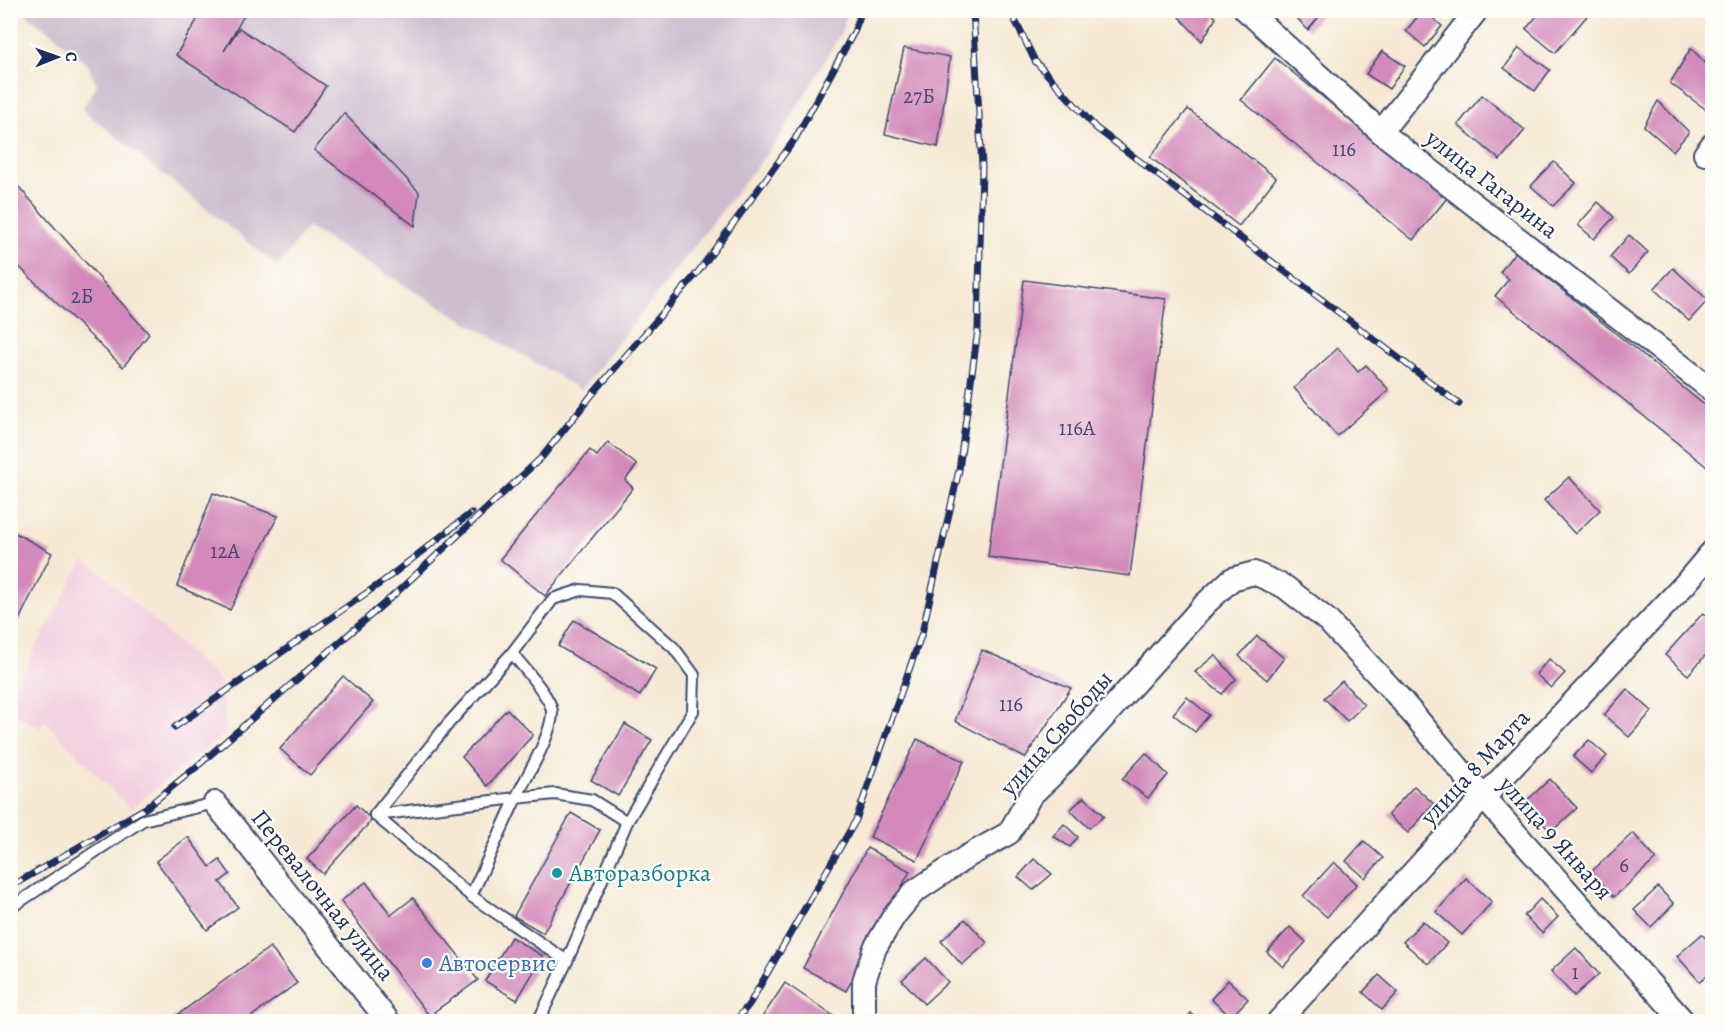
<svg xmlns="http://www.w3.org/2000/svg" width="1723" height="1032" viewBox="0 0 1723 1032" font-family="Alegreya,serif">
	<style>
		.built { fill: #f3cfe0 }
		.industrial { fill: #cfbdcf }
		.building { fill: #d38aba }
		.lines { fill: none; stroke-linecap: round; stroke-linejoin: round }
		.service-casing { stroke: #3c4b70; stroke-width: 14 }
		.minor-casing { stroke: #3c4b70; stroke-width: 26 }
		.service { stroke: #fff; stroke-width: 10 }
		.minor { stroke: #fff; stroke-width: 22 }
		.rail-casing { stroke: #1b2f5e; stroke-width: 7 }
		.rail { stroke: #fdfcf7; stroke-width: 4.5; stroke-dasharray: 14; stroke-linecap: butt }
		.culture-dot { fill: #0f9aa8; stroke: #fdfcf7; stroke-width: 2 }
		.shop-dot { fill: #3f7fe0; stroke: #fdfcf7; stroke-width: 2 }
		.labels { text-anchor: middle; stroke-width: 4.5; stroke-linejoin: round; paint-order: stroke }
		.number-label { font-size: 21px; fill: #494675 }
		.street-label { font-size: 24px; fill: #1b2f5e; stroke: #fdfcf7 }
		.culture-label { font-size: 24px; fill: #0d838f; stroke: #fdfcf7; text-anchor: start }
		.shop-label { font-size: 24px; fill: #366cbe; stroke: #fdfcf7; text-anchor: start }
	</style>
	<rect width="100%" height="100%" fill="#fdfcf7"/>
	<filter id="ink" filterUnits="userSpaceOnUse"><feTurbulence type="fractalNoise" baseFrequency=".0167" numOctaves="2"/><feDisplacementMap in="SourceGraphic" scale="12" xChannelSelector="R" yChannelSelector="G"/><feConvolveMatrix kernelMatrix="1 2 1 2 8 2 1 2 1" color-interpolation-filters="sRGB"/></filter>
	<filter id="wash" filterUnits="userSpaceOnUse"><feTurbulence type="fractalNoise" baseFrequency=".008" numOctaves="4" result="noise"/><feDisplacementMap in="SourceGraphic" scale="24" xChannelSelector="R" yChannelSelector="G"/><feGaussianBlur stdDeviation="1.35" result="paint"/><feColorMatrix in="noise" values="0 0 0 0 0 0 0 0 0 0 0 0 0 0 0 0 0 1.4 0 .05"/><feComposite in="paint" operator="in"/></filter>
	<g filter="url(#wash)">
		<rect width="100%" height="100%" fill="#f6e9d4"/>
		<!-- built -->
		<polygon class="built" points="83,561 98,570 220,681 226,733 130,809 45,721 40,728 11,712 11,693"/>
		<!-- industrial -->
		<polygon class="industrial" points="22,11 22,10 849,11 841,33 780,137 581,390 307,227 278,266 82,109 97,85 88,65 55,36"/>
		<g id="blocks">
			<!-- building -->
			<g class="building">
				<polygon points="203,10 247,10 224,51 239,28 326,86 295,132 176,55"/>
				<polygon points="1183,10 1209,10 1216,18 1202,41 1179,17"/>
				<polygon points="1294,10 1325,10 1308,30 1292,13"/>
				<polygon points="1423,10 1442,26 1425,47 1406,31"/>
				<polygon points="1542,10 1581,10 1587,16 1555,53 1526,29"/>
				<polygon points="904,48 950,57 938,147 885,134"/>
				<polygon points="1519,48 1550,70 1535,91 1504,68"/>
				<polygon points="1691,48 1712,70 1712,105 1708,111 1670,83"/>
				<polygon points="1382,51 1405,66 1389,89 1366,74"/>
				<polygon points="1275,58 1447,198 1413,240 1241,100"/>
				<polygon points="1482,95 1525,130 1500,160 1458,125"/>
				<polygon points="1658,101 1689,132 1673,151 1644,126"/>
				<polygon points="1188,109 1276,178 1239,226 1150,157"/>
				<polygon points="344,113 419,192 415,226 314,150"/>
				<polygon points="1554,162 1576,183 1553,206 1531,186"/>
				<polygon points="10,177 149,334 123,367 10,258"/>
				<polygon points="1598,202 1614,217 1594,239 1578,225"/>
				<polygon points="1629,235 1648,252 1629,274 1610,257"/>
				<polygon points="1515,252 1712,411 1712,471 1495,296 1509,279 1500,272"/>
				<polygon points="1673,268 1708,300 1689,321 1654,289"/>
				<polygon points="1024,280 1166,299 1130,576 988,557"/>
				<polygon points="1338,348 1358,372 1366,365 1389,390 1337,436 1294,388"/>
				<polygon points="608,442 637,465 625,480 633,488 545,596 500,559 590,450 597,456"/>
				<polygon points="1569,477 1600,510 1575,534 1544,500"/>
				<polygon points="213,493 278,516 230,610 177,586"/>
				<polygon points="10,530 52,553 10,638"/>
				<polygon points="1703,613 1712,621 1712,648 1688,675 1665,655"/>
				<polygon points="574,620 656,669 640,696 558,646"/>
				<polygon points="1257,636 1284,658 1267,680 1239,656"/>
				<polygon points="982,650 1071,688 1025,758 955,721"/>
				<polygon points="1215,655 1236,679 1222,694 1195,672"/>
				<polygon points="1549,659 1565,673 1551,688 1536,674"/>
				<polygon points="343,676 373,702 310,775 280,749"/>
				<polygon points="1342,681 1364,705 1347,721 1324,698"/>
				<polygon points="1627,689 1652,711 1629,737 1604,715"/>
				<polygon points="1187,697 1209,715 1195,732 1173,714"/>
				<polygon points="507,709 533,735 487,786 462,757"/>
				<polygon points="625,724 652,740 618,796 591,780"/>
				<polygon points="917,739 964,761 917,860 870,837"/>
				<polygon points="1589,740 1607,756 1591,773 1573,757"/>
				<polygon points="1146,753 1168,775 1148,798 1122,779"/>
				<polygon points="1550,779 1577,808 1551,832 1524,803"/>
				<polygon points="1414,786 1434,804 1408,833 1388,815"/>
				<polygon points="1084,797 1104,816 1089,828 1070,810"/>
				<polygon points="356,805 372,820 323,874 307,859"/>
				<polygon points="571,813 600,830 543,933 514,916"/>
				<polygon points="1064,824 1078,837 1070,847 1053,836"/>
				<polygon points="1633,833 1656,859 1614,897 1591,872"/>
				<polygon points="188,837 210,867 220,860 230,874 220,882 238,907 207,930 156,861"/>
				<polygon points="1364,841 1383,858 1365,878 1346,861"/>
				<polygon points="867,848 910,871 846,991 803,968"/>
				<polygon points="1034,859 1052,874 1033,890 1018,877"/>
				<polygon points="1334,862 1357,884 1327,917 1303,896"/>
				<polygon points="1466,878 1492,902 1462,935 1436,912"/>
				<polygon points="366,882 391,915 413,898 478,980 434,1012 441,1022 434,1022 341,901"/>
				<polygon points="1658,887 1674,904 1651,927 1634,910"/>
				<polygon points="1540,899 1558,917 1542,933 1524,916"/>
				<polygon points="965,919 987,943 962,965 941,941"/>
				<polygon points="1423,921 1447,943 1428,964 1403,942"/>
				<polygon points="1290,927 1306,942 1283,967 1267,952"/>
				<polygon points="1702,934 1712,946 1712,970 1700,982 1677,956"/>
				<polygon points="511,937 543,956 517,1000 485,981"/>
				<polygon points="270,947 297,983 244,1022 168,1022"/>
				<polygon points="1576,948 1599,974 1574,996 1551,971"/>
				<polygon points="926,958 948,982 924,1004 902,980"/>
				<polygon points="1379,975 1398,992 1382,1010 1363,992"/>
				<polygon points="1228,980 1248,999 1231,1017 1211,999"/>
				<polygon points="785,983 842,1022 759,1022"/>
				<polygon points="1191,1013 1200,1022 1184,1022"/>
			</g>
		</g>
	</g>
	<g filter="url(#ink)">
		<use href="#blocks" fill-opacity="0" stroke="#3c4b70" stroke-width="1.5"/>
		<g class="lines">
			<!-- service casing -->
			<g class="service-casing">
				<g id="service">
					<polyline points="375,815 448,724 512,653 553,599 581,590 612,593 674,648 694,675 693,711 627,822 567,961 538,1022"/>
					<path d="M375,815L516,798C526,777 553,734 552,711C551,697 521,665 512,653"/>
					<polyline points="375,815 471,896 567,961"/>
					<polyline points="471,896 516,798 555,794 592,800 627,822"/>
					<polyline points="10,908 143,820 215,803"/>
				</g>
			</g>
			<!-- minor casing -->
			<g class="minor-casing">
				<g id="minor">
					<polyline points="1246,10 1381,132 1712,390"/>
					<polyline points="1381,132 1477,10"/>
					<polyline points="1705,154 1712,145"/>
					<polyline points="215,803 389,1022"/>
					<polyline points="864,1022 864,981 875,948 894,916 914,892 968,856 1009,833 1031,795 1053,774 1205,604 1232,579 1254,573 1285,587 1327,620 1396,694 1484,798 1684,1022"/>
					<polyline points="1278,1022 1431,853 1685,584 1712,552"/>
				</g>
			</g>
			<!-- service -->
			<use href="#service" class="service"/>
			<!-- minor -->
			<use href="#minor" class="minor"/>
			<!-- rail casing -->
			<g class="rail-casing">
				<g id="rail">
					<polyline points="1010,10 1035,61 1096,128 1459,404"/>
					<polyline points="175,727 385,580 471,513"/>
					<polyline points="10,887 147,807 194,769 395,594 542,457 591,396 698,272 795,139 854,32 862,10"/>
					<polyline points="735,1022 750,1003 856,820 922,633 959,470 978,329 982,167 973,10"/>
				</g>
			</g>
			<!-- rail -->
			<use href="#rail" class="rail"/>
		</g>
	</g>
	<!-- markers -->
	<circle class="culture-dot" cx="557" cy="873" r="6"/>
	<circle class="shop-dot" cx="427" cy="963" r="6"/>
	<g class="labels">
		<!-- number labels -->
		<g class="number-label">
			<text x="919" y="103">27Б</text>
			<text x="1344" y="156">116</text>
			<text x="82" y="303">2Б</text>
			<text x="1077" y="435">116А</text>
			<text x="225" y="558">12А</text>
			<text x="1011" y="711">116</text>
			<text x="1624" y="872">6</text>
			<text x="1575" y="979">1</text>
		</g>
		<!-- street labels -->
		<g class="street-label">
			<text transform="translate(1492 184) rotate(38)" y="8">улица Гагарина</text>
			<text transform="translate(1056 733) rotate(-49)" y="8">улица Свободы</text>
			<text transform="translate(1475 767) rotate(-47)" y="8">улица 8 Марта</text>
			<text transform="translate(1556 838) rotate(48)" y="8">улица 9 Января</text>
			<text transform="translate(323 895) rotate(51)" y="8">Перевалочная улица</text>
		</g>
		<!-- culture labels -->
		<g class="culture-label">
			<text x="569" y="881">Авторазборка</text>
		</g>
		<!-- shop labels -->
		<g class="shop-label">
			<text x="439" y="971">Автосервис</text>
		</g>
	</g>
	<!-- margin -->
	<rect width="1723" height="1032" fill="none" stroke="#fdfcf7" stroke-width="36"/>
	<!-- north arrow -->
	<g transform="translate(57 57) rotate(89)" stroke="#fdfcf7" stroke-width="4.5" paint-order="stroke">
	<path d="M0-4.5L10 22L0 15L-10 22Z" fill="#1b2f5e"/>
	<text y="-9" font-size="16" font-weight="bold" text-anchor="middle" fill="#1b2f5e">С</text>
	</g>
</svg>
